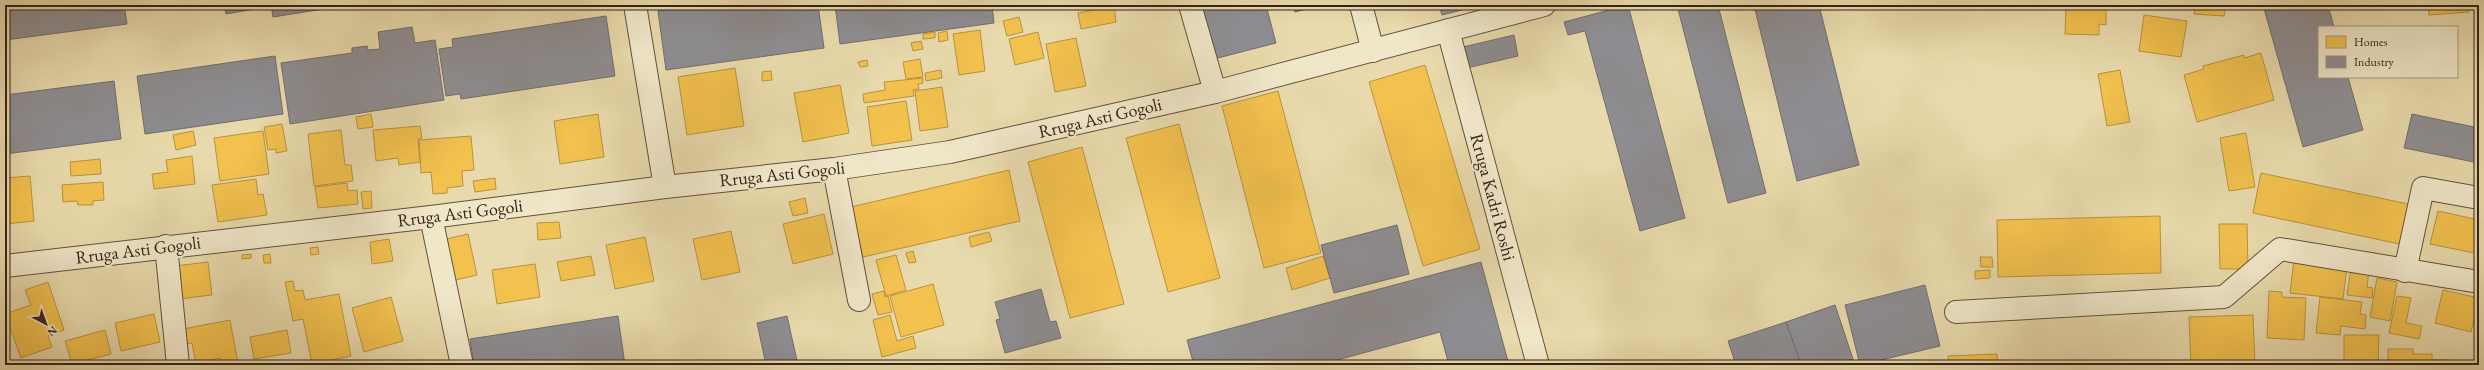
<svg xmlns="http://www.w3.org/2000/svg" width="2484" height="370" viewBox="0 0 2484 370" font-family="'EB Garamond',serif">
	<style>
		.homes { fill: #f2c14e; stroke: #b9923e }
		.industry { fill: #8d8d92; stroke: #736d6d }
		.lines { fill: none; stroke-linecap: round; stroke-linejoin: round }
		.minor-casing { stroke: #62513d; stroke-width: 24 }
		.minor { stroke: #f0e7c9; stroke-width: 22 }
		.labels { text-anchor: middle; stroke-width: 4; stroke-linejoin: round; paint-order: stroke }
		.street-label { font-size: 18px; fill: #352318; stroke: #f0e7c9 }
	</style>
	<rect width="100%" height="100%" fill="#e8daac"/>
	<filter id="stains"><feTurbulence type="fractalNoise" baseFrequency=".005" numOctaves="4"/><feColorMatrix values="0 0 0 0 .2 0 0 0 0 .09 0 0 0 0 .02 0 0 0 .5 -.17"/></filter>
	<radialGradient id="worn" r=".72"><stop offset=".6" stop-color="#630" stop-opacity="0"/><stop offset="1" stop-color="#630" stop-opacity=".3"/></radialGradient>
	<!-- homes -->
	<g class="homes">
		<polygon points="1076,5 1106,5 1077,10"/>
		<polygon points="1115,5 1138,5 1138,6 1116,10"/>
		<polygon points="2066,5 2106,5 2106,25 2099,24 2099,35 2065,34"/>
		<polygon points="2195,5 2226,5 2224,16 2194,14"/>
		<polygon points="2428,5 2468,5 2469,12 2429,15"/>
		<polygon points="1114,6 1116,22 1081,29 1078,13"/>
		<polygon points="2144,15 2187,21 2181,57 2139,51"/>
		<polygon points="1019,17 1023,32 1007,36 1003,21"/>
		<polygon points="980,30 985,71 959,75 953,34"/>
		<polygon points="947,31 948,40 939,42 938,33"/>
		<polygon points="935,32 935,38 923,39 923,34"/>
		<polygon points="1038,32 1044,58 1015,65 1009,39"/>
		<polygon points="1076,38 1086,86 1055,92 1046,44"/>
		<polygon points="921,41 923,49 913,51 911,43"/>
		<polygon points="2261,53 2274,100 2197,122 2184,75 2204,69 2203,66 2244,55 2244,58"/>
		<polygon points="920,59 923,77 906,79 903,62"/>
		<polygon points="867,60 868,66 860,67 858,62"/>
		<polygon points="1425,65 1480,249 1423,266 1369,82"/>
		<polygon points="735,68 744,126 687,135 678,77"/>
		<polygon points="941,70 942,78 926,81 925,73"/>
		<polygon points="2120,70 2130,122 2107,126 2098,74"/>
		<polygon points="771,71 772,80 762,81 762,72"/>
		<polygon points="923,78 923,83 918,84 919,89 913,90 914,96 864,103 863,94 885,90 884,82"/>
		<polygon points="840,85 849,133 803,142 794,93"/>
		<polygon points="942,87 948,127 920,131 915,91"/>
		<polygon points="1278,91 1321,253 1264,268 1222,106"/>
		<polygon points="906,101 912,140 872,146 867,107"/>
		<polygon points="371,114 373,127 358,129 356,117"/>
		<polygon points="598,114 604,157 560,164 554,121"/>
		<polygon points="282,124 287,151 276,153 276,149 268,150 264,127"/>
		<polygon points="1179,124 1220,278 1168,292 1126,138"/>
		<polygon points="420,126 422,138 418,139 420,162 399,165 398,158 376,161 373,130"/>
		<polygon points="341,130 345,165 351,165 353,181 314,186 308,134"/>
		<polygon points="193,131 196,145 176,150 173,135"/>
		<polygon points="263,131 269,174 220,181 214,138"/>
		<polygon points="2246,133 2255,187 2229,191 2220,138"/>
		<polygon points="471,136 474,170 462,171 463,186 447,188 447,193 433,194 431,172 421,173 419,140"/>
		<polygon points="1082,147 1124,304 1070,318 1028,162"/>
		<polygon points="192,156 195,184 154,189 152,174 168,172 166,160"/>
		<polygon points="100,159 101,174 71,176 70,162"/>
		<polygon points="1009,170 1020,221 863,257 851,207"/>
		<polygon points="2261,173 2413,205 2404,245 2253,213"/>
		<polygon points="30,176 34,221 5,224 5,178"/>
		<polygon points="495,178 496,189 475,192 473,181"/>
		<polygon points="256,179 258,195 263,194 267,215 218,222 212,185"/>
		<polygon points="103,182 104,200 93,201 93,205 78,205 77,201 63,202 62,185"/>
		<polygon points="347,183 348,191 357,190 358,204 318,208 315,187"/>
		<polygon points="371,191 372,208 363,209 361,192"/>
		<polygon points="805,198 808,213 793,216 789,202"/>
		<polygon points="2438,211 2479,220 2479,254 2430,244"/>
		<polygon points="824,214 833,254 793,264 783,224"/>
		<polygon points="2160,216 2161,273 1998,277 1997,220"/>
		<polygon points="559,222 561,238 538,240 537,223"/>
		<polygon points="2219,224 2247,224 2248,269 2220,269"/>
		<polygon points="731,231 740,272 702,280 693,239"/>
		<polygon points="989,232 992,241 971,247 969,237"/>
		<polygon points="468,234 477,275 451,281 442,240"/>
		<polygon points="645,237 654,281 615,289 606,245"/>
		<polygon points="389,239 393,261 372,264 370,242"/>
		<polygon points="318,247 319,254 311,255 310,248"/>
		<polygon points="913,251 916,262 909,263 906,253"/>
		<polygon points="251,254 251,258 242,259 242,255"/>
		<polygon points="270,254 271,263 264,263 263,255"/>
		<polygon points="896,255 906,290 886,296 876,260"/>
		<polygon points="591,256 595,275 561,281 557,262"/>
		<polygon points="1323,256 1330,278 1292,290 1286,268"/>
		<polygon points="1980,257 1992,257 1993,267 1981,267"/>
		<polygon points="2294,260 2347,267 2343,299 2290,293"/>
		<polygon points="208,262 212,295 179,299 175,266"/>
		<polygon points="535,264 540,297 497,304 492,270"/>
		<polygon points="2351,268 2369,270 2367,287 2373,288 2372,298 2347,295"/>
		<polygon points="1990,270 1990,278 1975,279 1975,271"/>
		<polygon points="2377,278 2397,282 2390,321 2370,317"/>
		<polygon points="293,281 295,291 303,290 305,300 339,294 351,356 312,364 303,319 293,321 285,282"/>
		<polygon points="48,282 64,330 48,336 52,347 21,358 5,314 31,305 25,290"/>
		<polygon points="933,284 944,325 901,337 890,296"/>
		<polygon points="2443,290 2479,298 2471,332 2435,323"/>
		<polygon points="884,291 885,297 888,296 892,312 878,315 872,294"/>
		<polygon points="2269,291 2282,292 2282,297 2306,298 2304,340 2267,338"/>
		<polygon points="2397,296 2411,298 2406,323 2422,326 2419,339 2389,333"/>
		<polygon points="391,297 403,341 364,352 352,308"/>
		<polygon points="2320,297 2362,302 2360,314 2366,315 2365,329 2341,326 2340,335 2316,333"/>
		<polygon points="2479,311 2479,336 2474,335"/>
		<polygon points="154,314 160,342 121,351 115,323"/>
		<polygon points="890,315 897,341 913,336 916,348 882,357 873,320"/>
		<polygon points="2253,315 2255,365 2191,365 2189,317"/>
		<polygon points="230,320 238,363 221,365 220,358 196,363 192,343 181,345 178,330"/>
		<polygon points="105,330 111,354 72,364 65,341"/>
		<polygon points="287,330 291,353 254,359 250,337"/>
		<polygon points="2344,335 2379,335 2378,365 2344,365"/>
		<polygon points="2388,349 2413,349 2413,354 2432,354 2432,360 2450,360 2450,365 2388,365"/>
		<polygon points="1997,354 1998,365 1949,365 1948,356"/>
	</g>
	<!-- industry -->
	<g class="industry">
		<polygon points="5,5 124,5 127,24 5,40"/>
		<polygon points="224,5 266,5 266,7 226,14"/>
		<polygon points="271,5 349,5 273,17"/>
		<polygon points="704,5 818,5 824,48 666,70 658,11"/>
		<polygon points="835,5 992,5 994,23 840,44"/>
		<polygon points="1200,5 1266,5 1276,43 1214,59"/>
		<polygon points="1293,5 1322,5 1295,12"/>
		<polygon points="1439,5 1461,5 1462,10 1442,15"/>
		<polygon points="1628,5 1685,218 1640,231 1585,31 1568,35 1564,22"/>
		<polygon points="1677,5 1718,5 1766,193 1728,203"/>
		<polygon points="1754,5 1819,5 1859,165 1797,181"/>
		<polygon points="2263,5 2328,5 2334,27 2319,27 2319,77 2348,77 2363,130 2303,147"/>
		<polygon points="606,16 615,76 461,99 460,94 446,96 439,49 453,47 452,39"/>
		<polygon points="412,27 415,43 435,40 444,100 290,124 281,63 352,53 352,48 367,46 368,50 380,49 378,32"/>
		<polygon points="1514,35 1518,56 1467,68 1463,47"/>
		<polygon points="275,56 283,114 145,134 137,76"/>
		<polygon points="114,81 121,139 5,154 5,95"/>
		<polygon points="2412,114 2479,128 2479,163 2404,148"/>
		<polygon points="1397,225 1409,274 1334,293 1321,245"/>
		<polygon points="1481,262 1509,365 1449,365 1440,332 1319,365 1194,365 1187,340"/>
		<polygon points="1925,285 1940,346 1860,365 1845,305"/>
		<polygon points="1041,289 1050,322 1056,321 1061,338 1005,353 996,320 1000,319 995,302"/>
		<polygon points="1835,305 1853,359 1835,365 1801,365 1786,322"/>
		<polygon points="618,316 625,365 474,365 470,339"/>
		<polygon points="787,316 798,365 766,365 757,323"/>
		<polygon points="1786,322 1801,365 1736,365 1728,341"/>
	</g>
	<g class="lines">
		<!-- minor casing -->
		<g class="minor-casing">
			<g id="minor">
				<polyline points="635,5 665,187"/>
				<polyline points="1190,5 1215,92"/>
				<polyline points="1361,5 1373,51"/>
				<polyline points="1448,30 1538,365"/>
				<polyline points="834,169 859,300"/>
				<polyline points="431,217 462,365"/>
				<polyline points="166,246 178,365"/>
				<polyline points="5,266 431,217 665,187 834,169 950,152 1215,92 1544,5"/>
				<polyline points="2405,271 2423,188 2479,198"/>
				<polyline points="1956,312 2224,297 2280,249 2479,282"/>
			</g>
		</g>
		<!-- minor -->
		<use href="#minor" class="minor"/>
	</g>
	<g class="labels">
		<!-- street labels -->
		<g class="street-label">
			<text transform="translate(1100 118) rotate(-13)" y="6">Rruga Asti Gogoli</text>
			<text transform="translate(782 174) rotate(-6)" y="6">Rruga Asti Gogoli</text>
			<text transform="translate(1493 197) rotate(75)" y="6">Rruga Kadri Roshi</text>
			<text transform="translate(460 213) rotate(-7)" y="6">Rruga Asti Gogoli</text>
			<text transform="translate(138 250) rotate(-7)" y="6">Rruga Asti Gogoli</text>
		</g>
	</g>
	<!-- margin -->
	<rect width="2484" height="370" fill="none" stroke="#e8daac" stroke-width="20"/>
	<rect x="6" y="6" width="2472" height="358" fill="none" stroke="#352318" stroke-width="2"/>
	<rect x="10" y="10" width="2464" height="350" fill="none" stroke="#352318"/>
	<!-- legend -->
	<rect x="2318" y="26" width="140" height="52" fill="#f0e7c9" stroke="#a59982"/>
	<rect x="2326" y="36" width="20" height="12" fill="#f2c14e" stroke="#a59982"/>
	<text x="2354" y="46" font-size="12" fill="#352318">Homes</text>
	<rect x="2326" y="56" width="20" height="12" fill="#8d8d92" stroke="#a59982"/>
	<text x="2354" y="66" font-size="12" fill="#352318">Industry</text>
	<!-- north arrow -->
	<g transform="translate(46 324) rotate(139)" stroke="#f0e7c9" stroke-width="3" paint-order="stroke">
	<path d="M0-3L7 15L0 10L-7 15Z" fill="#352318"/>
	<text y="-6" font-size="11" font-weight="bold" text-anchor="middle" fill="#352318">N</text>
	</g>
	<rect width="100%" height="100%" filter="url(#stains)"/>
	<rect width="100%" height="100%" fill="url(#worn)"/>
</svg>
